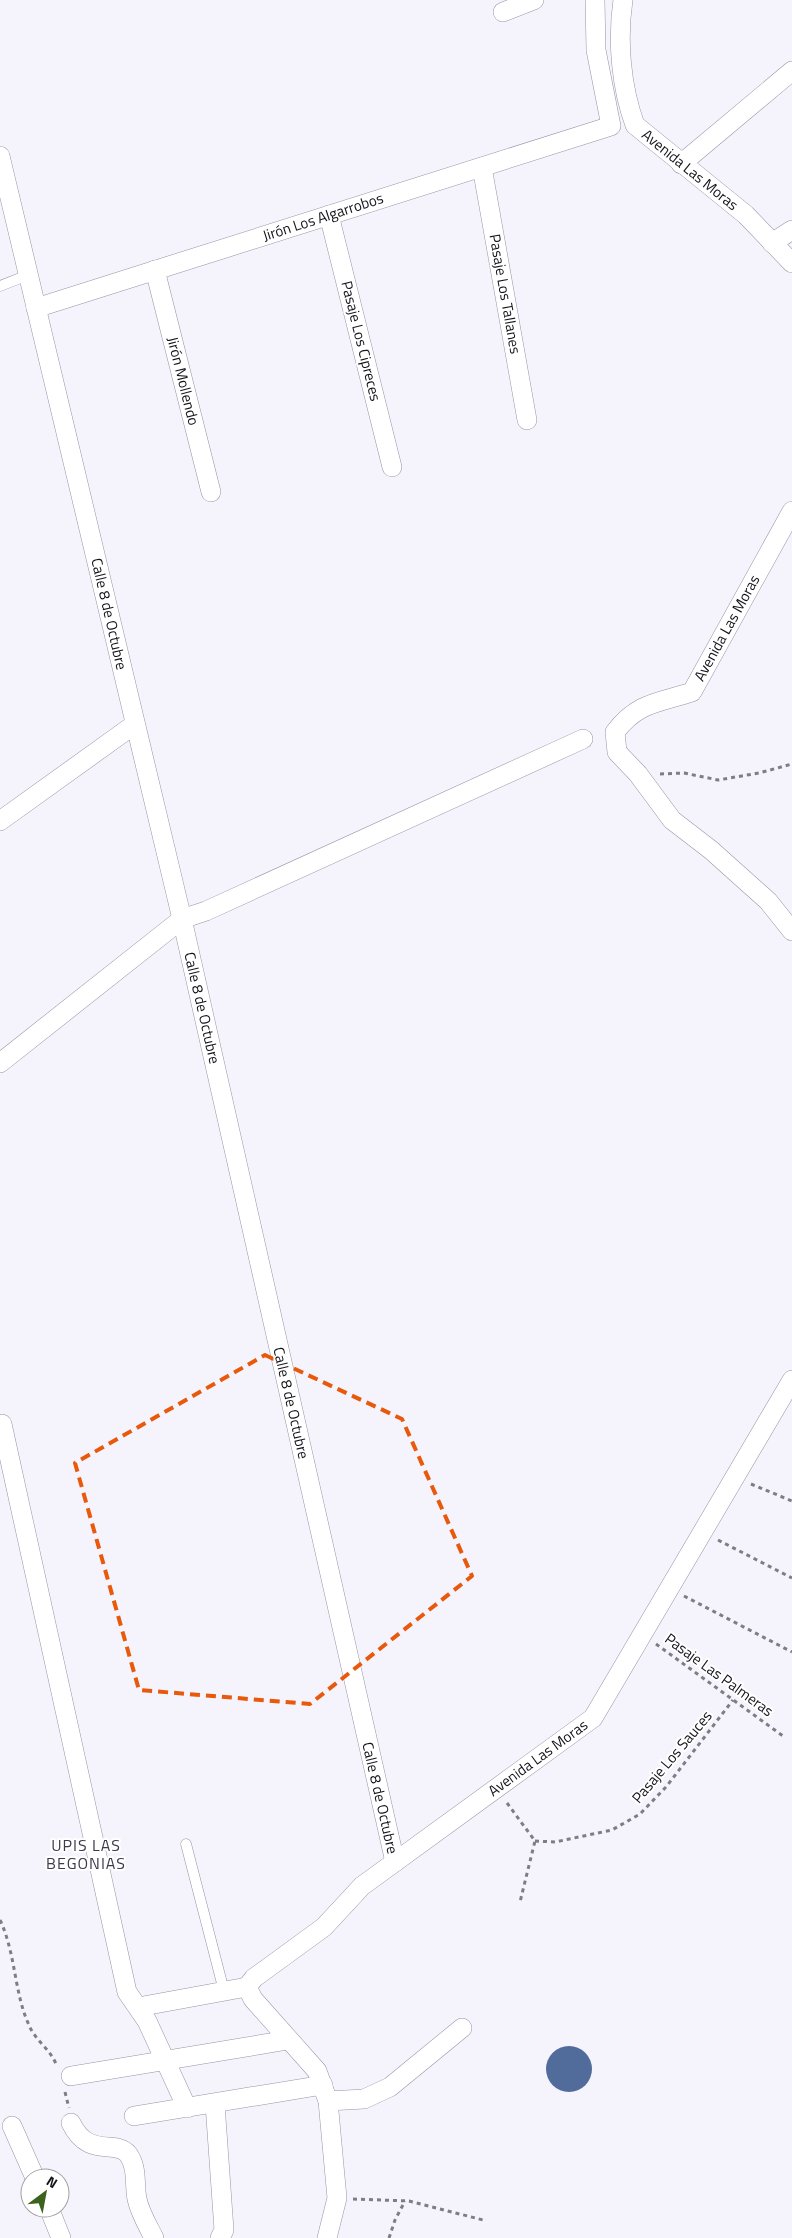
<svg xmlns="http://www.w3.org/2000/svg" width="792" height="2238" viewBox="0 0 792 2238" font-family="'Titillium Web',sans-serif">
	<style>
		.building { fill: #516b9a }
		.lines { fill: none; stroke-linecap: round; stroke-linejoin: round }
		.service-casing { stroke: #9794a7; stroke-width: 11 }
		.minor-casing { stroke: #9794a7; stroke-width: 20 }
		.path { stroke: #7e7d84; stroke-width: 3; stroke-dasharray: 4 4; stroke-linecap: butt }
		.service { stroke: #fff; stroke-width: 10 }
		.minor { stroke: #fff; stroke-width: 19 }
		.marked { fill: none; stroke: #e8590c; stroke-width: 4; stroke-dasharray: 10 6; stroke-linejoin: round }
		.labels { text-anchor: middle; stroke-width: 4; stroke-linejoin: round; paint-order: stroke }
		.street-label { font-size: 15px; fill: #14131a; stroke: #fff }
		.neighbourhood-label { font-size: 16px; letter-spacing: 1px; fill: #3d3a4b; stroke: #fff }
	</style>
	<rect width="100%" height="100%" fill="#f5f4fc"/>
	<!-- building -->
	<circle class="building" cx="569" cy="2069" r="23"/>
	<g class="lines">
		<!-- service casing -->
		<g class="service-casing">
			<g id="service">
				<polyline points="0,286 28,275"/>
				<polyline points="186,1844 224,1991"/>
			</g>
		</g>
		<!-- minor casing -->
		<g class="minor-casing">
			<g id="minor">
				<path d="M623,0C617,40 621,87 635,125L746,215L792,263"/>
				<polyline points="503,12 534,0"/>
				<polyline points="0,156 182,919 395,1862"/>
				<polyline points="681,164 792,71"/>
				<polyline points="482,167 527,420"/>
				<polyline points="329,215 392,467"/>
				<polyline points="772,243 792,230"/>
				<polyline points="155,270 211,492"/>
				<polyline points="36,308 611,126 596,50 595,0"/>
				<path d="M792,511L692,692C658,703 638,702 615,732L617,752L638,774L672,820L711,850L768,901L792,931"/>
				<polyline points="0,821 135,724"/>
				<polyline points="0,1063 182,919 206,911 583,739"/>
				<polyline points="2,1424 127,1992 147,2021 187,2108"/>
				<polyline points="247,1987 254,1978 324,1927 362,1886 593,1718 792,1380"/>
				<polyline points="247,1987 253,1999 317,2071 328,2101 337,2198 327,2238"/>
				<polyline points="138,2007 247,1987"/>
				<polyline points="71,2076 288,2040"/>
				<polyline points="328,2101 364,2099 390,2087 462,2028"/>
				<polyline points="215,2104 224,2230 220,2238"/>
				<polyline points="134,2116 323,2085"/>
				<path d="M71,2123C88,2159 116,2139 128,2154C138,2168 134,2184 137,2199C140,2213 148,2226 154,2238"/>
				<polyline points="12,2126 35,2178"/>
				<polyline points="49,2208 61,2238"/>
			</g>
		</g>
		<!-- path -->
		<g class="path">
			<polyline points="660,774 684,773 718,780 759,773 792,764"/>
			<polyline points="751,1484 792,1501"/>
			<polyline points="718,1540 792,1578"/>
			<polyline points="684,1596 792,1652"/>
			<polyline points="656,1644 783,1736"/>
			<polyline points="507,1803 535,1841 520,1902"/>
			<polyline points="535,1841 555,1842 612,1830 640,1814 666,1787 733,1700"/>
			<path d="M0,1920C16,1954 14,1993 29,2025C35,2041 52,2050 57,2067"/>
			<polyline points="65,2092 69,2108"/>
			<polyline points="353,2199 409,2201 483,2220"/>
			<polyline points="389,2238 395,2220 405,2201"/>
		</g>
		<!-- service -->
		<use href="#service" class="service"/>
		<!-- minor -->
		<use href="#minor" class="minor"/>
	</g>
	<!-- marked area -->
	<path class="marked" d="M265,1355L402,1419L472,1576L310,1704L139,1690L75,1463Z"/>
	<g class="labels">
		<!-- street labels -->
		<g class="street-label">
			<text transform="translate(690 170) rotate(39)" y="5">Avenida Las Moras</text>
			<text transform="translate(323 217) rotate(-18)" y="5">Jirón Los Algarrobos</text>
			<text transform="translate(505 294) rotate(80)" y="5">Pasaje Los Tallanes</text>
			<text transform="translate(361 341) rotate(76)" y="5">Pasaje Los Cipreces</text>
			<text transform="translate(183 381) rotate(76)" y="5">Jirón Mollendo</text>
			<text transform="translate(109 614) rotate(77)" y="5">Calle 8 de Octubre</text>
			<text transform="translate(727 628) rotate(-61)" y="5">Avenida Las Moras</text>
			<text transform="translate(202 1008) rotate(77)" y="5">Calle 8 de Octubre</text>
			<text transform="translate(291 1403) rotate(77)" y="5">Calle 8 de Octubre</text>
			<text transform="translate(719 1675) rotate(36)" y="5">Pasaje Las Palmeras</text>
			<text transform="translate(672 1757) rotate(-50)" y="5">Pasaje Los Sauces</text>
			<text transform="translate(538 1758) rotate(-36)" y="5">Avenida Las Moras</text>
			<text transform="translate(380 1798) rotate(77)" y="5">Calle 8 de Octubre</text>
		</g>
		<!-- neighbourhood labels -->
		<g class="neighbourhood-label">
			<text x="86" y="1851">UPIS LAS<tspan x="86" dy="18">BEGONIAS</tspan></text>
		</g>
	</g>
	<!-- north arrow -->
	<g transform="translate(45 2193) rotate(32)"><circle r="24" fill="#ffffff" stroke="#a1a1a3"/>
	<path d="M0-4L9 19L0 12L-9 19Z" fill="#3c631d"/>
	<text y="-8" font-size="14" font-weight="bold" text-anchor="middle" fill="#14131a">N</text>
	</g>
</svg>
